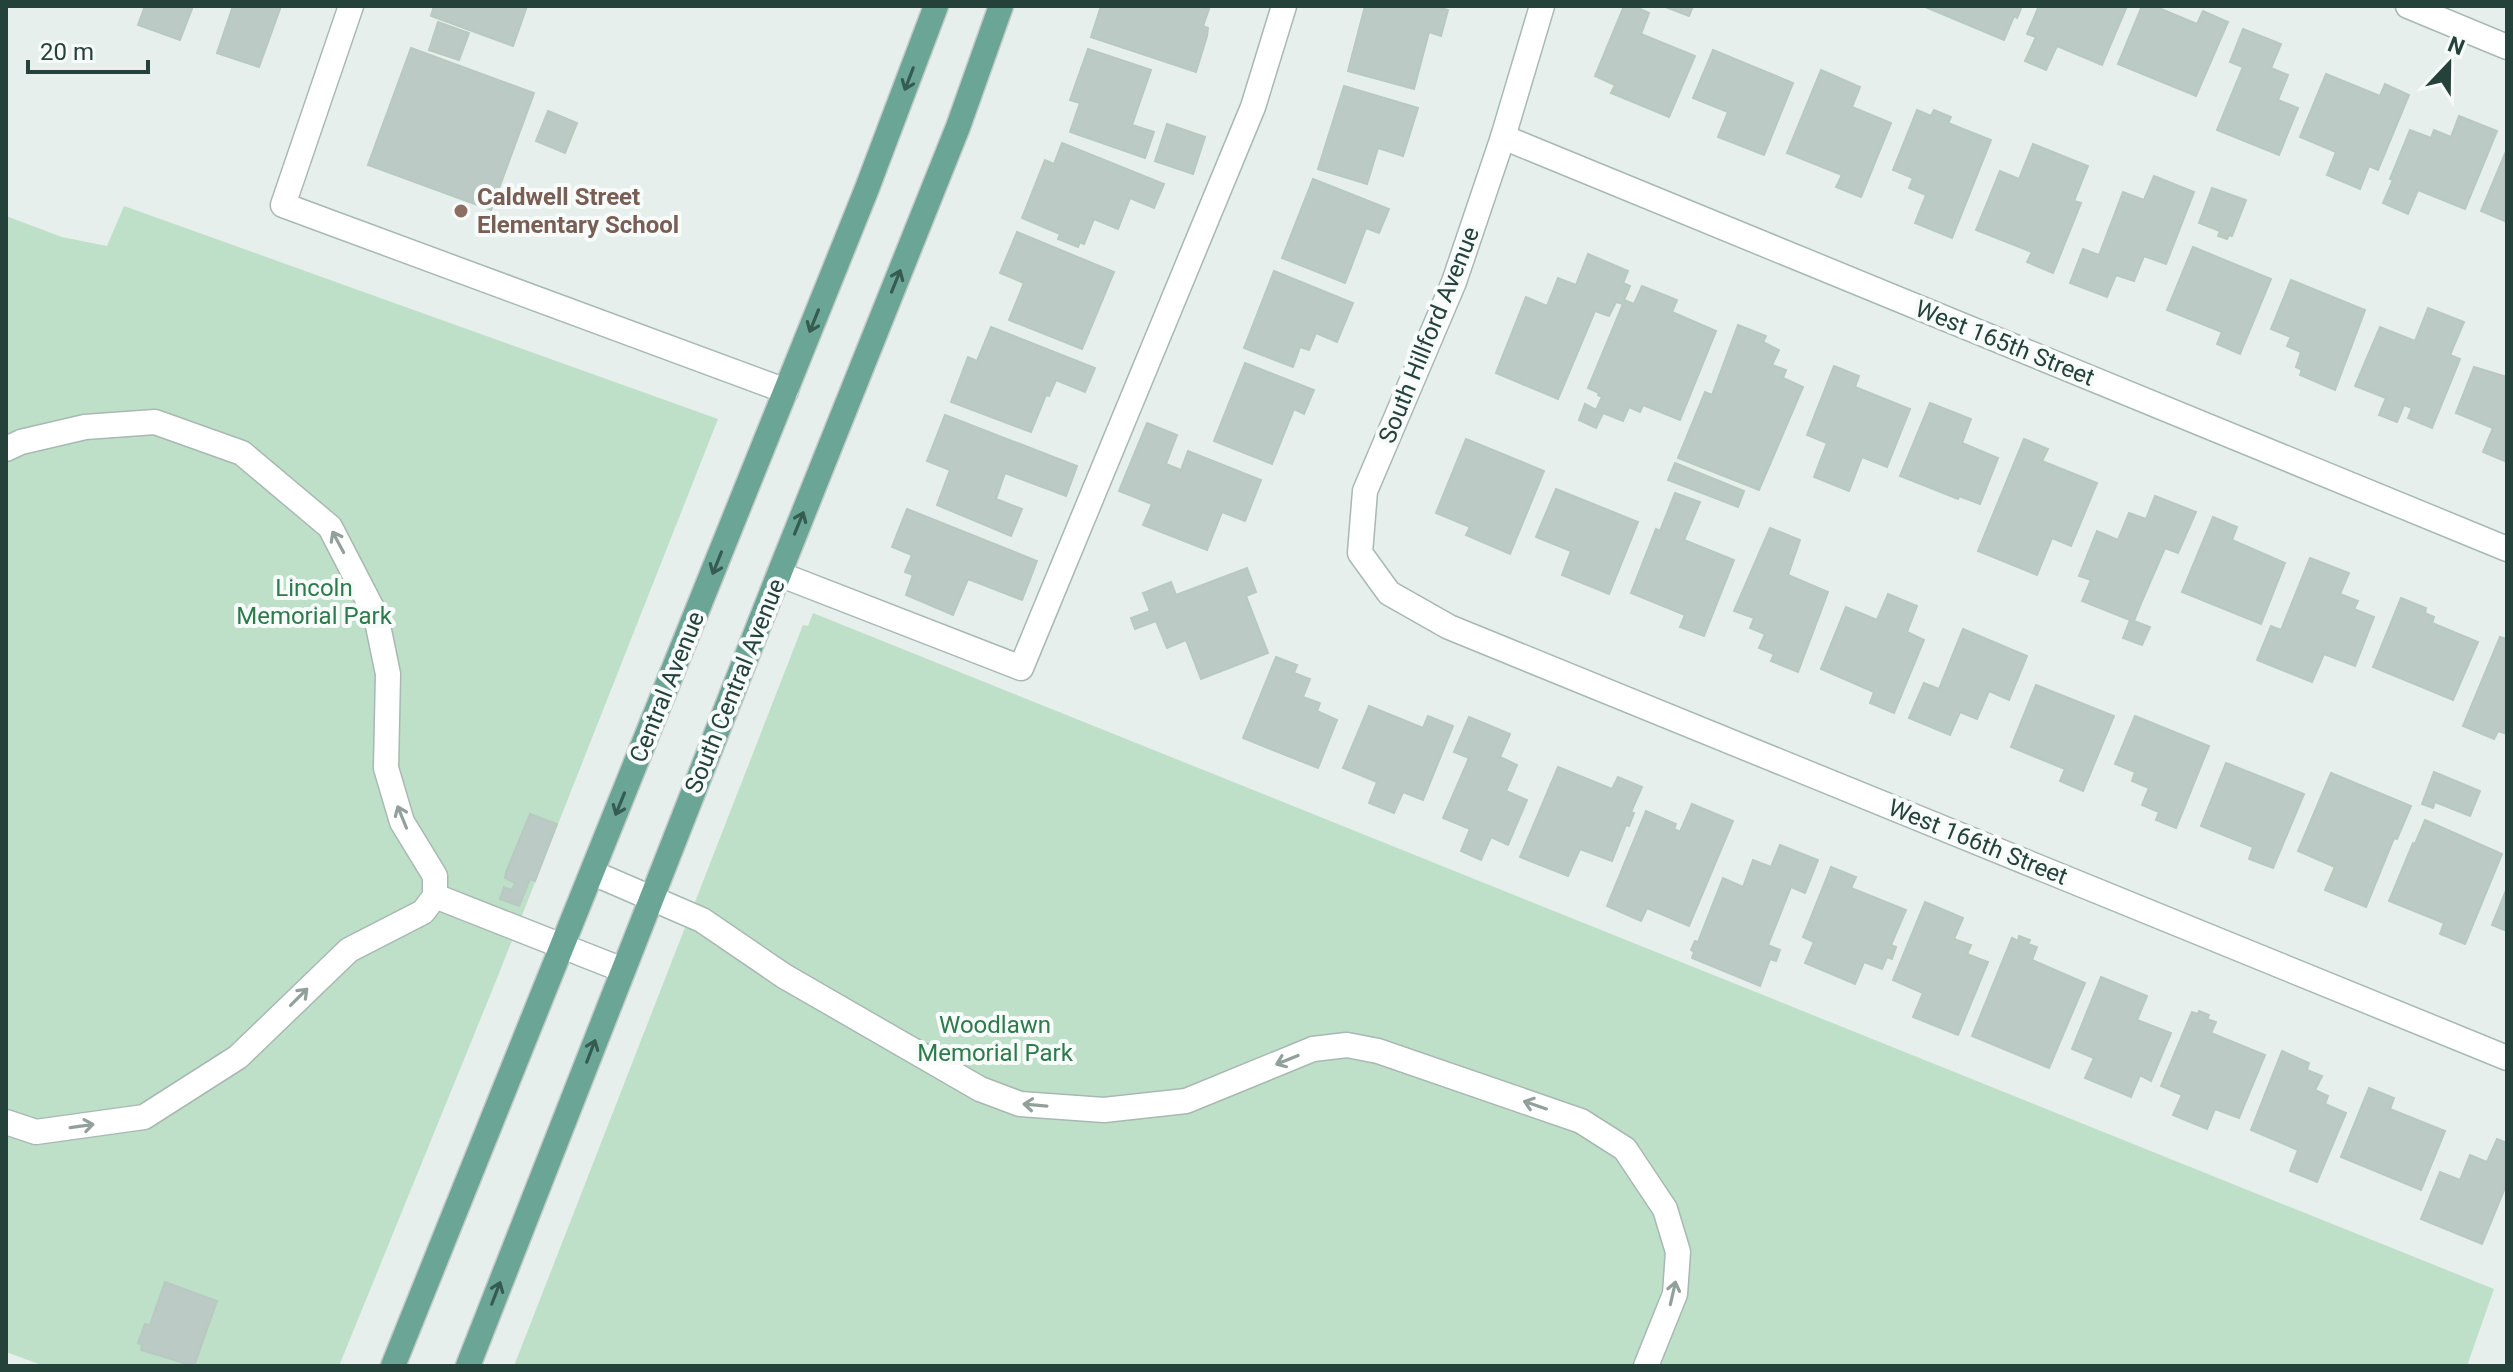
<svg xmlns="http://www.w3.org/2000/svg" width="2513" height="1372" viewBox="0 0 2513 1372" font-family="Roboto,sans-serif">
	<style>
		.green { fill: #bfe0c8 }
		.building { fill: #bbcac4; stroke: #b8c9c2; stroke-width: 2 }
		.lines { fill: none; stroke-linecap: round; stroke-linejoin: round }
		.minor-casing { stroke: #a8b8b2; stroke-width: 27 }
		.major-casing { stroke: #c2cac8; stroke-width: 27 }
		.minor { stroke: #fff; stroke-width: 24 }
		.major { stroke: #6aa596; stroke-width: 24 }
		.oneway { stroke: #365b51 }
		.oneway2 { stroke: #92a09c }
		.education-dot { fill: #8d6e63; stroke: #f7fbf9; stroke-width: 3 }
		.labels { text-anchor: middle; stroke-width: 8; stroke-linejoin: round; paint-order: stroke }
		.education-label { font-size: 24px; font-weight: bold; fill: #785e54; stroke: #f7fbf9; text-anchor: start }
		.street-label { font-size: 24px; fill: #24423a; stroke: #f7fbf9 }
		.park-label { font-size: 24px; fill: #2d7a4b; stroke: #f7fbf9 }
	</style>
	<rect width="100%" height="100%" fill="#e6efeb"/>
	<!-- green -->
	<g class="green">
		<polygon points="124,206 718,419 498,976 339,1366 44,1366 6,1352 6,216 62,237 107,246"/>
		<polygon points="813,613 2494,1289 2467,1366 514,1366 803,625 808,626"/>
	</g>
	<!-- building -->
	<g class="building">
		<polygon points="145,6 193,6 180,40 138,25"/>
		<polygon points="233,6 281,6 259,67 217,53"/>
		<polygon points="434,6 527,6 513,46 431,16"/>
		<polygon points="1101,6 1198,6 1209,9 1203,26 1208,28 1207,36 1196,72 1091,37"/>
		<polygon points="1365,6 1432,6 1448,10 1441,36 1429,32 1414,89 1348,71"/>
		<polygon points="1624,6 1634,6 1649,13 1641,34 1695,56 1669,117 1611,93 1615,85 1595,76"/>
		<polygon points="1663,6 1693,6 1689,16"/>
		<polygon points="1923,6 2022,6 2017,18 2014,16 2004,40"/>
		<polygon points="2039,6 2127,6 2102,65 2057,46 2046,70 2025,61 2036,37 2027,34"/>
		<polygon points="2142,6 2154,6 2197,24 2203,11 2228,22 2196,96 2118,64"/>
		<polygon points="438,22 469,33 459,60 429,50"/>
		<polygon points="2243,29 2281,44 2271,68 2288,75 2278,100 2298,108 2279,155 2217,130 2243,67 2230,62"/>
		<polygon points="411,48 534,93 491,210 368,165"/>
		<polygon points="1088,49 1151,70 1132,125 1154,132 1145,158 1070,132 1080,103 1070,100"/>
		<polygon points="1713,50 1793,83 1764,155 1718,137 1728,112 1693,98"/>
		<polygon points="1821,70 1860,87 1852,107 1891,123 1861,197 1836,187 1842,175 1787,153"/>
		<polygon points="2326,74 2380,96 2385,84 2409,95 2378,170 2369,166 2360,189 2327,175 2336,152 2300,137"/>
		<polygon points="1344,86 1418,108 1403,156 1378,148 1367,184 1318,169"/>
		<polygon points="1917,110 1931,116 1934,110 1951,117 1948,123 1991,140 1952,238 1915,223 1926,195 1909,188 1913,178 1893,170"/>
		<polygon points="548,111 577,123 565,153 536,141"/>
		<polygon points="2459,116 2497,131 2465,209 2418,190 2408,214 2383,203 2393,180 2390,179 2410,130 2431,138 2434,130 2451,137"/>
		<polygon points="1167,124 1205,137 1193,174 1155,161"/>
		<polygon points="1062,143 1164,184 1154,208 1130,198 1118,229 1094,219 1084,244 1080,242 1078,247 1058,239 1060,234 1022,218 1045,160 1054,164"/>
		<polygon points="2033,144 2088,166 2074,201 2081,203 2053,273 2027,262 2032,252 1976,230 2000,171 2019,179"/>
		<polygon points="2507,149 2507,222 2481,211"/>
		<polygon points="2154,176 2194,192 2166,264 2144,256 2134,281 2116,275 2107,297 2070,283 2083,249 2099,255 2123,192 2144,200"/>
		<polygon points="1313,179 1389,209 1379,233 1366,228 1345,283 1282,258"/>
		<polygon points="2212,188 2246,200 2232,236 2229,235 2227,239 2218,236 2220,231 2199,223"/>
		<polygon points="1017,232 1114,272 1082,349 1009,320 1024,283 1000,273"/>
		<polygon points="2193,247 2271,279 2240,354 2217,344 2222,332 2167,310"/>
		<polygon points="1588,254 1628,271 1623,283 1630,286 1624,300 1634,304 1642,286 1677,300 1672,312 1716,331 1680,420 1643,405 1640,412 1629,407 1623,421 1603,413 1596,428 1579,420 1585,404 1596,410 1602,397 1598,395 1599,393 1588,388 1623,304 1616,302 1609,316 1595,311 1558,399 1496,373 1526,297 1547,306 1558,278 1576,285"/>
		<polygon points="1274,271 1353,303 1337,342 1316,333 1309,350 1300,347 1293,367 1244,348"/>
		<polygon points="2291,280 2365,310 2335,390 2300,375 2302,370 2296,367 2301,352 2287,346 2291,337 2271,329"/>
		<polygon points="2428,308 2464,322 2450,355 2460,359 2432,428 2408,418 2412,408 2404,405 2397,422 2379,415 2386,398 2355,386 2380,327 2415,341"/>
		<polygon points="1738,325 1766,336 1763,342 1779,350 1772,365 1786,370 1783,378 1803,387 1759,490 1678,458 1705,392 1712,395"/>
		<polygon points="991,327 1095,368 1085,392 1056,380 1049,396 1046,395 1031,432 951,402 968,357 977,361"/>
		<polygon points="1245,363 1314,390 1304,414 1294,409 1272,464 1214,441"/>
		<polygon points="1834,366 1859,376 1855,387 1910,409 1887,467 1862,457 1849,491 1814,477 1827,443 1807,435"/>
		<polygon points="2474,367 2507,377 2507,462 2483,452 2493,428 2456,413"/>
		<polygon points="1930,403 1971,419 1962,443 1998,458 1980,504 1959,496 1958,499 1900,476"/>
		<polygon points="945,415 1077,466 1066,496 1005,473 996,499 1022,509 1011,536 937,505 950,470 927,461"/>
		<polygon points="1147,423 1177,435 1166,464 1181,470 1188,451 1261,480 1245,521 1222,512 1207,550 1143,525 1152,504 1119,491"/>
		<polygon points="1466,439 1544,471 1510,554 1466,535 1470,527 1436,513"/>
		<polygon points="2024,439 2048,449 2042,461 2097,483 2071,546 2052,538 2037,575 1978,551"/>
		<polygon points="1675,463 1744,491 1738,507 1668,480"/>
		<polygon points="1556,489 1638,522 1609,594 1562,575 1571,551 1536,537"/>
		<polygon points="1675,493 1700,502 1684,540 1734,560 1704,636 1680,627 1685,615 1631,593 1656,529 1660,531"/>
		<polygon points="2155,496 2196,512 2178,553 2165,548 2142,601 2134,621 2150,627 2142,645 2123,638 2130,620 2082,601 2091,580 2079,576 2097,531 2118,540 2129,513 2146,519"/>
		<polygon points="907,509 1037,561 1022,600 968,579 953,615 906,595 913,575 905,572 912,555 892,547"/>
		<polygon points="2213,517 2237,527 2232,540 2285,563 2261,624 2182,592"/>
		<polygon points="1770,528 1800,540 1788,575 1828,592 1798,672 1771,661 1774,654 1759,648 1765,634 1750,628 1754,618 1734,611"/>
		<polygon points="2310,558 2349,573 2340,594 2358,601 2354,609 2374,617 2355,666 2324,654 2312,682 2257,660 2271,626 2281,630"/>
		<polygon points="1247,568 1256,592 1246,596 1268,653 1201,679 1186,640 1167,648 1156,621 1135,629 1131,618 1150,611 1143,593 1171,582 1176,595"/>
		<polygon points="1888,594 1917,606 1907,632 1924,640 1894,713 1870,703 1874,692 1821,669 1846,607 1877,620"/>
		<polygon points="2401,598 2426,608 2425,613 2434,617 2432,623 2478,642 2453,700 2373,667"/>
		<polygon points="1963,629 2027,656 2009,700 1989,691 1977,719 1960,712 1950,735 1909,718 1924,683 1939,689"/>
		<polygon points="2500,637 2507,639 2507,734 2498,731 2494,739 2463,726"/>
		<polygon points="1276,657 1297,665 1294,673 1310,679 1303,697 1320,703 1317,711 1337,720 1318,768 1243,738"/>
		<polygon points="2036,685 2114,716 2083,791 2060,781 2065,769 2011,747"/>
		<polygon points="1369,706 1423,728 1428,716 1453,726 1423,800 1403,792 1394,813 1369,803 1377,782 1343,768"/>
		<polygon points="2135,716 2209,746 2176,828 2156,820 2159,812 2142,805 2149,788 2132,781 2135,772 2115,764"/>
		<polygon points="1469,717 1510,734 1500,757 1517,765 1506,791 1527,800 1508,845 1491,837 1481,860 1461,851 1470,829 1443,818 1469,758 1454,752"/>
		<polygon points="2226,763 2304,794 2273,868 2249,859 2253,847 2201,826"/>
		<polygon points="1558,767 1612,789 1618,777 1642,787 1631,812 1634,813 1629,826 1626,825 1612,861 1580,849 1568,876 1520,857"/>
		<polygon points="2434,772 2480,791 2470,816 2435,802 2433,808 2422,804"/>
		<polygon points="2331,773 2411,806 2397,839 2394,838 2366,907 2325,890 2335,867 2298,851"/>
		<polygon points="1692,804 1733,821 1689,926 1647,908 1641,921 1607,906 1646,811 1676,824 1674,829 1680,832"/>
		<polygon points="530,814 557,824 535,881 530,879 519,906 500,899 504,887 512,890 515,883 505,878 506,872"/>
		<polygon points="2425,820 2502,854 2465,944 2440,934 2444,923 2389,901 2413,843 2415,844"/>
		<polygon points="1780,845 1818,860 1805,893 1791,887 1768,945 1780,950 1776,961 1770,959 1760,986 1692,958 1694,952 1691,950 1695,941 1698,942 1723,878 1743,887 1753,860 1771,867"/>
		<polygon points="1831,867 1856,877 1851,888 1906,910 1891,945 1896,947 1892,959 1887,957 1882,969 1864,962 1855,984 1805,963 1814,942 1803,937"/>
		<polygon points="2507,888 2507,931 2492,925"/>
		<polygon points="1925,902 1963,918 1954,939 1971,945 1967,954 1988,962 1958,1035 1913,1017 1923,993 1893,980"/>
		<polygon points="2019,936 2030,940 2028,944 2037,947 2032,960 2085,983 2049,1068 1972,1036 2012,938 2018,941"/>
		<polygon points="2101,977 2147,996 2137,1020 2171,1033 2151,1081 2140,1075 2131,1097 2085,1078 2094,1058 2072,1049"/>
		<polygon points="2199,1011 2209,1015 2207,1019 2216,1022 2211,1033 2265,1055 2239,1118 2215,1109 2207,1129 2173,1115 2182,1095 2161,1086 2192,1012 2198,1014"/>
		<polygon points="2282,1051 2309,1063 2307,1070 2322,1076 2315,1090 2328,1096 2325,1104 2346,1113 2317,1182 2290,1171 2298,1150 2251,1130"/>
		<polygon points="2369,1088 2394,1098 2390,1109 2445,1131 2421,1190 2341,1157"/>
		<polygon points="2497,1139 2507,1143 2507,1183 2482,1244 2421,1219 2440,1172 2460,1180 2470,1155 2487,1162"/>
		<polygon points="165,1282 217,1301 194,1366 141,1350 142,1345 138,1343 145,1324 150,1325"/>
	</g>
	<g class="lines">
		<!-- minor casing -->
		<g class="minor-casing">
			<g id="minor">
				<polyline points="351,6 283,205 786,391"/>
				<polyline points="1542,6 1503,137 1454,282 1365,491 1360,553 1389,593 1449,627 2507,1058"/>
				<polyline points="2408,6 2507,47"/>
				<polyline points="1503,137 2507,549"/>
				<polyline points="6,449 21,442 85,427 155,422 242,453 330,527 376,616 388,674 386,768 402,822 435,876 435,896 423,912 349,950 238,1057 144,1117 36,1132 6,1122"/>
				<polyline points="779,574 1021,668 1253,107 1284,6"/>
				<polyline points="593,873 702,920 784,976 980,1089 1020,1104 1104,1110 1186,1101 1313,1049 1347,1045 1378,1051 1581,1121 1625,1149 1665,1209 1678,1252 1675,1294 1646,1366"/>
				<polyline points="435,896 623,970"/>
			</g>
		</g>
		<!-- major casing -->
		<g class="major-casing">
			<g id="major">
				<polyline points="393,1366 866,191 936,6"/>
				<polyline points="468,1366 779,574 958,127 1001,6"/>
			</g>
		</g>
		<!-- minor -->
		<use href="#minor" class="minor"/>
		<!-- major -->
		<use href="#major" class="major"/>
	</g>
	<!-- one-way arrows -->
	<defs><path id="oneway-shaft" d="M-6 0H5M1.5-3L5.5 0L1.5 3" fill="none" stroke-width="1.6" stroke-linecap="round" stroke-linejoin="round" transform="scale(2)"/></defs>
	<g class="oneway">
		<use href="#oneway-shaft" transform="translate(909 79) rotate(111)"/>
		<use href="#oneway-shaft" transform="translate(896 281) rotate(-68)"/>
		<use href="#oneway-shaft" transform="translate(814 321) rotate(112)"/>
		<use href="#oneway-shaft" transform="translate(799 523) rotate(-68)"/>
		<use href="#oneway-shaft" transform="translate(717 563) rotate(112)"/>
		<use href="#oneway-shaft" transform="translate(620 804) rotate(112)"/>
		<use href="#oneway-shaft" transform="translate(591 1051) rotate(-69)"/>
		<use href="#oneway-shaft" transform="translate(496 1293) rotate(-69)"/>
	</g>
	<g class="oneway2">
		<use href="#oneway-shaft" transform="translate(338 542) rotate(-118)"/>
		<use href="#oneway-shaft" transform="translate(402 817) rotate(-112)"/>
		<use href="#oneway-shaft" transform="translate(299 997) rotate(-45)"/>
		<use href="#oneway-shaft" transform="translate(1287 1060) rotate(158)"/>
		<use href="#oneway-shaft" transform="translate(1035 1105) rotate(-175)"/>
		<use href="#oneway-shaft" transform="translate(1535 1105) rotate(-161)"/>
		<use href="#oneway-shaft" transform="translate(82 1126) rotate(-8)"/>
		<use href="#oneway-shaft" transform="translate(1673 1293) rotate(-77)"/>
	</g>
	<!-- markers -->
	<circle class="education-dot" cx="461" cy="211" r="8"/>
	<g class="labels">
		<!-- education labels -->
		<g class="education-label">
			<text x="477" y="205">Caldwell Street<tspan x="477" dy="28">Elementary School</tspan></text>
		</g>
		<!-- street labels -->
		<g class="street-label">
			<text transform="translate(1429 335) rotate(-68)" y="8">South Hillford Avenue</text>
			<text transform="translate(2005 343) rotate(22)" y="8">West 165th Street</text>
			<text transform="translate(735 686) rotate(-68)" y="8">South Central Avenue</text>
			<text transform="translate(667 687) rotate(-68)" y="8">Central Avenue</text>
			<text transform="translate(1978 842) rotate(22)" y="8">West 166th Street</text>
		</g>
		<!-- park labels -->
		<g class="park-label">
			<text x="314" y="596">Lincoln<tspan x="314" dy="28">Memorial Park</tspan></text>
			<text x="995" y="1033">Woodlawn<tspan x="995" dy="28">Memorial Park</tspan></text>
		</g>
	</g>
	<!-- border -->
	<rect width="2513" height="1372" fill="none" stroke="#24423a" stroke-width="16"/>
	<!-- north arrow -->
	<g transform="translate(2449 64) rotate(22)" stroke="#f7fbf9" stroke-width="6" paint-order="stroke">
	<path d="M0-6L14 30L0 20L-14 30Z" fill="#24423a"/>
	<text y="-12" font-size="22" font-weight="bold" text-anchor="middle" fill="#24423a">N</text>
	</g>
	<!-- scale -->
	<path d="M28 60v12h120v-12" fill="none" stroke="#24423a" stroke-width="4"/>
	<text x="40" y="60" font-size="24" fill="#24423a" stroke="#f7fbf9" stroke-width="6" paint-order="stroke">20 m</text>
</svg>
